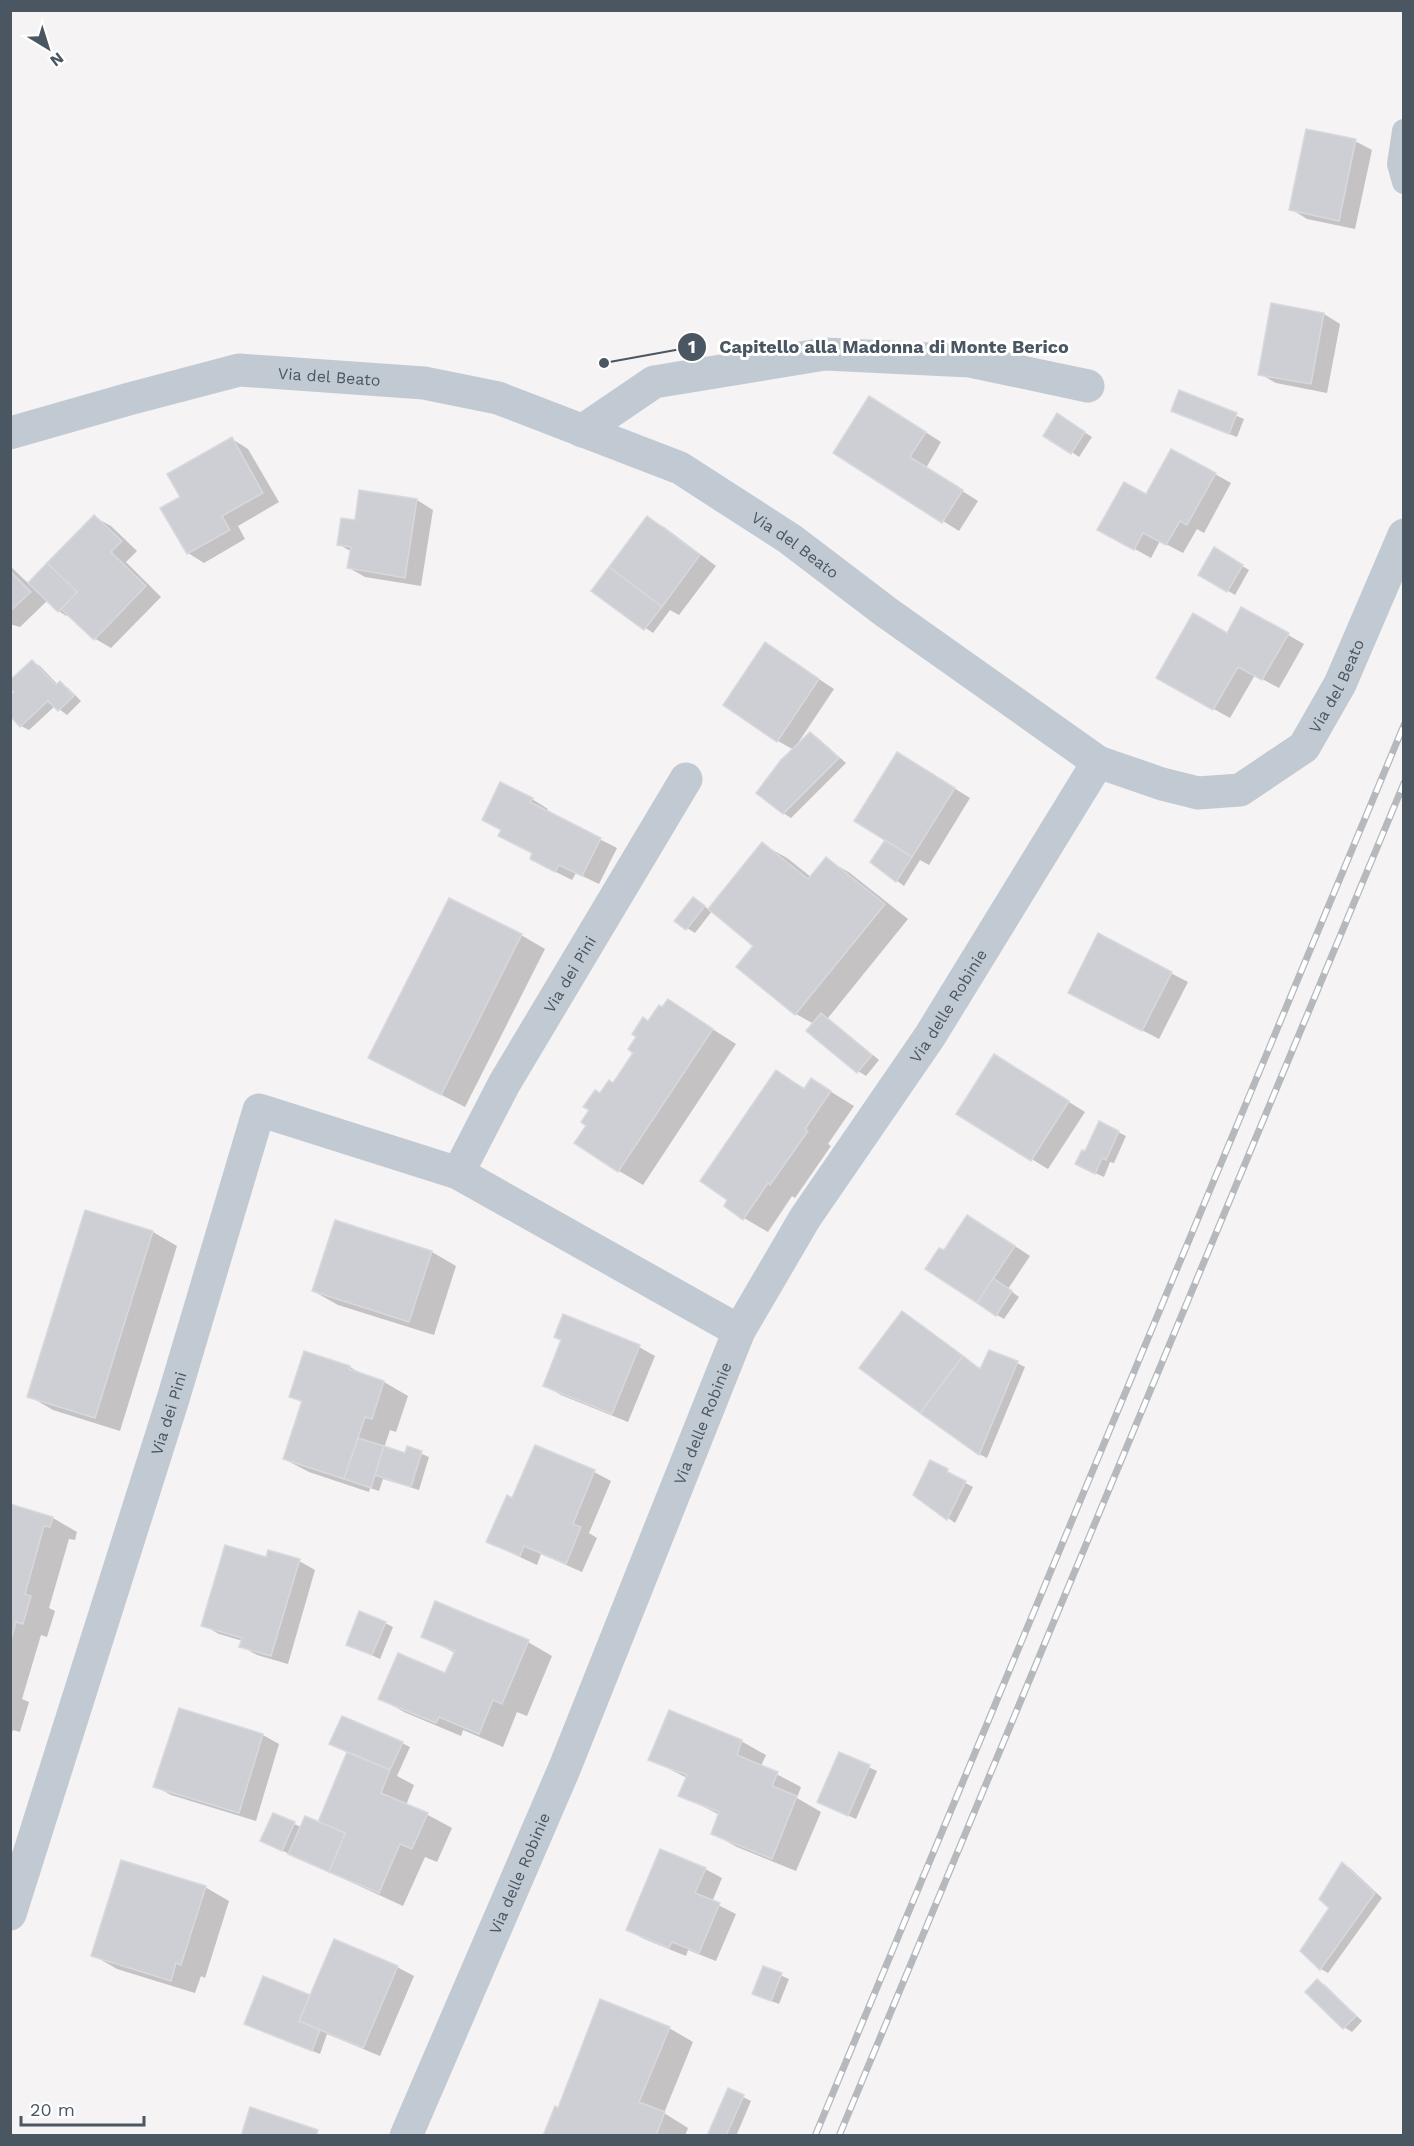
<svg xmlns="http://www.w3.org/2000/svg" width="1414" height="2146" viewBox="0 0 1414 2146" font-family="'Work Sans',sans-serif">
	<style>
		.shadow { fill: #0003 }
		.building { fill: #cdcfd5; stroke: #d7d9de; stroke-width: 1.5 }
		.lines { fill: none; stroke-linecap: round; stroke-linejoin: round }
		.service { stroke: #c1cad2; stroke-width: 24 }
		.minor { stroke: #c1cad2; stroke-width: 33 }
		.tertiary { stroke: #c1cad2; stroke-width: 33 }
		.rail-casing { stroke: #b5b8bd; stroke-width: 7 }
		.rail { stroke: #fff; stroke-width: 4.5; stroke-dasharray: 14; stroke-linecap: butt }
		.labels { text-anchor: middle; stroke-width: 6; stroke-linejoin: round; paint-order: stroke }
		.street-label { font-size: 16px; fill: #4a5661; stroke: #fff }
		.leader { fill: none; stroke: #4a5661; stroke-width: 2 }
		.callout-dot { fill: #4a5661; stroke: #fff; stroke-width: 2 }
		.mark-label { font-size: 18px; text-anchor: middle; font-weight: bold; fill: #fff }
		.callout-label { font-size: 18px; text-anchor: middle; font-weight: bold; fill: #4a5661; stroke: #fff; stroke-width: 6; stroke-linejoin: round; paint-order: stroke }
	</style>
	<rect width="100%" height="100%" fill="#f5f3f3"/>
	<!-- shadow -->
	<g class="shadow">
		<polygon points="1355,141 1372,150 1355,229 1307,219 1291,209"/>
		<polygon points="1324,314 1340,324 1327,393 1276,383 1260,374"/>
		<polygon points="1180,392 1244,419 1237,437 1180,415"/>
		<polygon points="886,407 941,442 926,468 978,501 959,531 835,453"/>
		<polygon points="1065,420 1092,437 1079,457 1072,452"/>
		<polygon points="232,439 248,449 279,502 238,526 245,539 204,563 188,553 182,497"/>
		<polygon points="1215,474 1231,483 1204,533 1197,529 1183,553 1160,541 1151,558 1099,529 1146,496"/>
		<polygon points="361,492 417,500 433,510 421,586 365,577 349,568 352,552 338,544 356,522"/>
		<polygon points="94,517 111,526 137,551 126,562 161,597 111,648 94,638 68,614 66,616 59,611 48,600 20,627 10,624 10,566 29,584"/>
		<polygon points="647,518 664,527 716,566 679,615 670,610 653,633 593,591"/>
		<polygon points="1214,549 1249,570 1235,595 1200,574"/>
		<polygon points="1242,609 1304,644 1279,688 1255,675 1230,718 1158,678 1227,635"/>
		<polygon points="781,654 834,689 798,743 810,733 818,738 846,763 791,818 783,813 794,750 778,741"/>
		<polygon points="33,662 40,666 58,685 60,683 68,688 81,701 67,715 55,706 29,730 21,726 10,714 16,692"/>
		<polygon points="914,763 970,798 929,865 920,860 904,886 872,862 887,840"/>
		<polygon points="532,799 548,809 546,812 617,848 599,884 576,873 572,880 548,868 534,854 500,836 502,830"/>
		<polygon points="762,844 787,858 811,877 826,859 850,873 908,919 828,1018 879,1060 866,1076 858,1071 814,1024 796,1014 755,946 712,911 695,933 676,921 701,903 709,910"/>
		<polygon points="521,935 545,949 465,1107 370,1058"/>
		<polygon points="1099,936 1188,982 1159,1039 1086,1001"/>
		<polygon points="668,1001 736,1044 643,1185 619,1171 588,1125 601,1095 614,1084 635,1052 649,1022 663,1009"/>
		<polygon points="1010,1065 1085,1112 1048,1169 958,1114"/>
		<polygon points="777,1072 806,1089 812,1080 854,1106 828,1144 831,1146 795,1198 792,1196 768,1232 744,1218"/>
		<polygon points="1100,1123 1126,1136 1114,1163 1110,1162 1104,1177 1084,1168 1085,1154"/>
		<polygon points="86,1212 153,1232 177,1246 120,1431 53,1410 29,1396"/>
		<polygon points="984,1226 1030,1256 1008,1289 1019,1297 1004,1319 997,1315 944,1252"/>
		<polygon points="432,1252 456,1266 434,1335 338,1305 313,1291"/>
		<polygon points="902,1313 918,1322 981,1370 1017,1363 1025,1367 987,1458 979,1454"/>
		<polygon points="639,1347 655,1356 628,1422 561,1395 544,1385"/>
		<polygon points="305,1352 350,1367 365,1376 384,1382 408,1396 396,1432 390,1430 384,1448 406,1455 408,1448 429,1457 419,1490 383,1479 379,1491 370,1488 369,1492 309,1472 284,1459 303,1403 291,1396"/>
		<polygon points="535,1447 594,1472 611,1481 589,1533 597,1538 582,1572 541,1554 537,1565 488,1542 513,1500"/>
		<polygon points="947,1471 955,1475 954,1477 973,1487 955,1523 915,1494"/>
		<polygon points="10,1506 53,1518 77,1532 75,1540 69,1539 49,1608 55,1611 47,1637 41,1635 22,1699 29,1702 20,1732 13,1730 10,1740"/>
		<polygon points="267,1559 299,1561 315,1570 288,1664 257,1655 241,1646 243,1641 219,1634 203,1625"/>
		<polygon points="385,1623 393,1627 380,1659 348,1644"/>
		<polygon points="423,1636 528,1642 552,1656 527,1716 517,1712 503,1747 463,1730 461,1736 404,1712 380,1698 446,1675 455,1653"/>
		<polygon points="180,1710 263,1735 279,1744 256,1821 171,1795 155,1786"/>
		<polygon points="741,1741 766,1755 761,1766 801,1787 797,1798 821,1812 796,1871 737,1847 712,1833 720,1815 680,1795 687,1778 650,1759"/>
		<polygon points="402,1743 410,1747 397,1776 414,1785 406,1805 428,1815 452,1828 437,1862 425,1857 403,1906 270,1845 294,1824 301,1827 319,1823 349,1752"/>
		<polygon points="840,1754 877,1771 856,1819 827,1806"/>
		<polygon points="1342,1864 1350,1868 1382,1898 1328,1973 1321,1969 1331,1908"/>
		<polygon points="705,1869 722,1878 712,1902 736,1914 716,1961 688,1950 686,1956 644,1939 628,1930"/>
		<polygon points="205,1887 229,1901 205,1978 201,1976 195,1993 117,1969 93,1955"/>
		<polygon points="397,1967 414,1976 380,2056 327,2034 320,2054 245,2023 263,1978 311,1997"/>
		<polygon points="764,1968 789,1979 779,2004 761,1997"/>
		<polygon points="1317,1981 1325,1985 1362,2021 1352,2032 1344,2027"/>
		<polygon points="669,2028 693,2042 664,2113 688,2128 685,2136 544,2136 559,2110"/>
		<polygon points="729,2090 751,2101 736,2136 709,2136"/>
	</g>
	<!-- building -->
	<g class="building">
		<polygon points="1306,129 1356,139 1339,221 1289,210"/>
		<polygon points="1271,303 1324,313 1311,384 1258,375"/>
		<polygon points="1179,390 1237,413 1229,434 1171,411"/>
		<polygon points="869,396 926,432 910,457 963,490 942,523 833,453"/>
		<polygon points="1057,413 1085,432 1071,454 1043,436"/>
		<polygon points="232,437 263,493 222,516 230,530 187,554 160,508 180,497 167,474"/>
		<polygon points="1171,449 1216,473 1187,525 1180,521 1166,545 1143,533 1134,550 1097,530 1124,482 1146,494"/>
		<polygon points="359,490 417,499 405,578 347,568 351,547 337,545 341,518 355,520"/>
		<polygon points="94,515 122,541 111,552 146,586 94,640 61,609 77,592 47,563"/>
		<polygon points="647,516 700,555 662,607 609,567"/>
		<polygon points="1214,547 1243,565 1227,592 1198,575"/>
		<polygon points="47,563 77,592 58,612 28,583"/>
		<polygon points="609,567 662,607 644,630 591,591"/>
		<polygon points="10,571 31,592 10,611"/>
		<polygon points="1241,607 1289,633 1262,680 1238,667 1213,710 1156,678 1193,613 1227,633"/>
		<polygon points="765,642 819,679 777,742 723,705"/>
		<polygon points="32,660 56,685 60,681 74,696 58,711 48,701 20,727 10,716 10,696 14,692 10,689 10,680"/>
		<polygon points="810,732 839,758 783,814 756,793 781,760"/>
		<polygon points="897,752 955,788 912,857 854,821"/>
		<polygon points="500,782 533,798 530,802 601,838 582,876 559,865 555,872 530,859 532,853 498,836 501,830 482,820"/>
		<polygon points="885,840 912,857 896,882 870,862"/>
		<polygon points="762,842 808,879 826,857 885,904 795,1015 736,967 753,946 708,909"/>
		<polygon points="693,897 705,906 686,930 674,921"/>
		<polygon points="449,898 522,934 441,1095 368,1058"/>
		<polygon points="1098,933 1172,972 1142,1031 1068,993"/>
		<polygon points="668,999 713,1029 618,1172 574,1143 586,1126 581,1122 589,1110 583,1107 595,1090 600,1093 609,1080 613,1083 633,1053 628,1049 636,1037 632,1034 643,1017 648,1021 659,1005 662,1007"/>
		<polygon points="821,1013 872,1055 857,1073 806,1031"/>
		<polygon points="994,1054 1069,1101 1031,1161 956,1114"/>
		<polygon points="776,1070 804,1089 811,1078 831,1091 805,1129 808,1131 770,1185 768,1183 743,1220 724,1206 727,1200 700,1181"/>
		<polygon points="1099,1121 1119,1131 1106,1160 1102,1158 1095,1174 1075,1164 1082,1150 1085,1151"/>
		<polygon points="85,1210 153,1231 95,1418 27,1397"/>
		<polygon points="967,1215 1015,1246 977,1303 925,1269 939,1248 944,1250"/>
		<polygon points="335,1220 432,1251 409,1322 312,1291"/>
		<polygon points="993,1278 1012,1291 996,1316 977,1303"/>
		<polygon points="902,1311 963,1356 920,1413 859,1368"/>
		<polygon points="563,1314 640,1345 612,1414 543,1386 561,1340 554,1337"/>
		<polygon points="989,1350 1018,1361 979,1455 920,1413 963,1356 980,1369"/>
		<polygon points="304,1351 350,1366 349,1369 384,1381 372,1419 365,1417 344,1479 283,1459 302,1401 289,1397"/>
		<polygon points="358,1438 384,1446 371,1488 344,1479"/>
		<polygon points="535,1445 595,1470 573,1524 581,1527 566,1564 524,1546 520,1556 486,1542 507,1495 512,1498"/>
		<polygon points="384,1446 405,1453 407,1446 422,1451 411,1487 375,1475"/>
		<polygon points="930,1460 948,1469 947,1472 966,1481 947,1520 913,1495"/>
		<polygon points="10,1504 53,1517 50,1527 44,1526 25,1594 31,1596 23,1624 16,1622 10,1643"/>
		<polygon points="225,1545 266,1557 268,1550 300,1559 271,1656 239,1647 242,1638 201,1626"/>
		<polygon points="435,1601 529,1640 502,1704 493,1700 479,1734 439,1717 436,1723 378,1699 398,1653 445,1673 455,1651 421,1637"/>
		<polygon points="359,1611 386,1622 372,1655 346,1645"/>
		<polygon points="179,1708 263,1734 239,1813 153,1787"/>
		<polygon points="669,1710 742,1740 737,1755 778,1772 772,1786 797,1796 772,1859 711,1834 719,1812 678,1796 687,1775 648,1760"/>
		<polygon points="342,1716 403,1742 390,1770 329,1744"/>
		<polygon points="347,1752 390,1770 381,1793 428,1813 412,1849 400,1844 379,1893 329,1872 345,1833 318,1822"/>
		<polygon points="839,1752 870,1765 848,1816 817,1802"/>
		<polygon points="273,1813 295,1822 282,1851 260,1841"/>
		<polygon points="305,1816 345,1833 329,1872 288,1854"/>
		<polygon points="660,1849 706,1868 695,1893 720,1903 699,1953 672,1942 669,1948 626,1930"/>
		<polygon points="121,1860 206,1886 181,1965 176,1963 171,1981 91,1956"/>
		<polygon points="1342,1862 1375,1893 1320,1970 1300,1951 1329,1908 1319,1899"/>
		<polygon points="334,1939 398,1966 363,2048 299,2021"/>
		<polygon points="763,1966 782,1973 771,2001 752,1994"/>
		<polygon points="263,1976 310,1995 299,2021 320,2030 312,2051 244,2024"/>
		<polygon points="1317,1979 1356,2016 1343,2029 1305,1992"/>
		<polygon points="600,1999 670,2027 639,2102 665,2112 656,2136 543,2136 555,2106 558,2108"/>
		<polygon points="728,2088 744,2095 726,2136 707,2136"/>
		<polygon points="250,2107 318,2130 316,2136 241,2136"/>
	</g>
	<g class="lines">
		<!-- service -->
		<polyline class="service" points="1404,131 1399,164 1404,182"/>
		<!-- minor -->
		<g class="minor">
			<polyline points="582,431 654,382 825,354 970,361 1088,386"/>
			<path id="s1" d="M458,1173L504,1084L686,779"/>
			<path id="s2" d="M10,1914L173,1399L259,1110L458,1173L739,1331"/>
			<path id="s3" d="M406,2136L565,1767L739,1331L805,1218L930,1036L1098,762"/>
		</g>
		<!-- tertiary -->
		<path class="tertiary" id="s4" d="M10,433L129,399L239,370L424,383L498,398L680,468L790,539L886,612L1098,762L1162,784L1198,793L1240,790L1304,747L1340,684L1404,535"/>
		<!-- rail casing -->
		<g class="rail-casing">
			<g id="rail">
				<polyline points="815,2136 1404,725"/>
				<polyline points="839,2136 1404,783"/>
			</g>
		</g>
		<!-- rail -->
		<use href="#rail" class="rail"/>
	</g>
	<g class="labels">
		<!-- street labels -->
		<g class="street-label">
			<text dy="6" stroke="none"><textPath href="#s4" startOffset="328">Via del Beato</textPath></text>
			<text dy="6" stroke="none"><textPath href="#s4" startOffset="832">Via del Beato</textPath></text>
			<text dy="6" stroke="none"><textPath href="#s4" startOffset="1498">Via del Beato</textPath></text>
			<text dy="6" stroke="none"><textPath href="#s1" startOffset="228">Via dei Pini</textPath></text>
			<text dy="6" stroke="none"><textPath href="#s3" startOffset="1258">Via delle Robinie</textPath></text>
			<text dy="6" stroke="none"><textPath href="#s2" startOffset="525">Via dei Pini</textPath></text>
			<text dy="6" stroke="none"><textPath href="#s3" startOffset="772">Via delle Robinie</textPath></text>
			<text dy="6" stroke="none"><textPath href="#s3" startOffset="286">Via delle Robinie</textPath></text>
		</g>
	</g>
	<!-- callouts -->
	<path class="leader" d="M604 363L692 347"/>
	<g class="callout-dot">
		<circle cx="604" cy="363" r="6"/>
		<circle cx="692" cy="347" r="15"/>
	</g>
	<g class="mark-label">
		<text x="692" y="353">1</text>
	</g>
	<g class="callout-label">
		<text x="894" y="353">Capitello alla Madonna di Monte Berico</text>
	</g>
	<!-- border -->
	<rect width="1414" height="2146" fill="none" stroke="#4a5661" stroke-width="24"/>
	<!-- north arrow -->
	<g transform="translate(48 48) rotate(142)" stroke="#ffffff" stroke-width="4.5" paint-order="stroke">
	<path d="M0-4.5L10 22L0 15L-10 22Z" fill="#4a5661"/>
	<text y="-9" font-size="16" font-weight="bold" text-anchor="middle" fill="#4a5661">N</text>
	</g>
	<!-- scale -->
	<path d="M21 2116v9h123v-9" fill="none" stroke="#4a5661" stroke-width="3"/>
	<text x="30" y="2116" font-size="18" fill="#4a5661" stroke="#ffffff" stroke-width="4.5" paint-order="stroke">20 m</text>
</svg>
